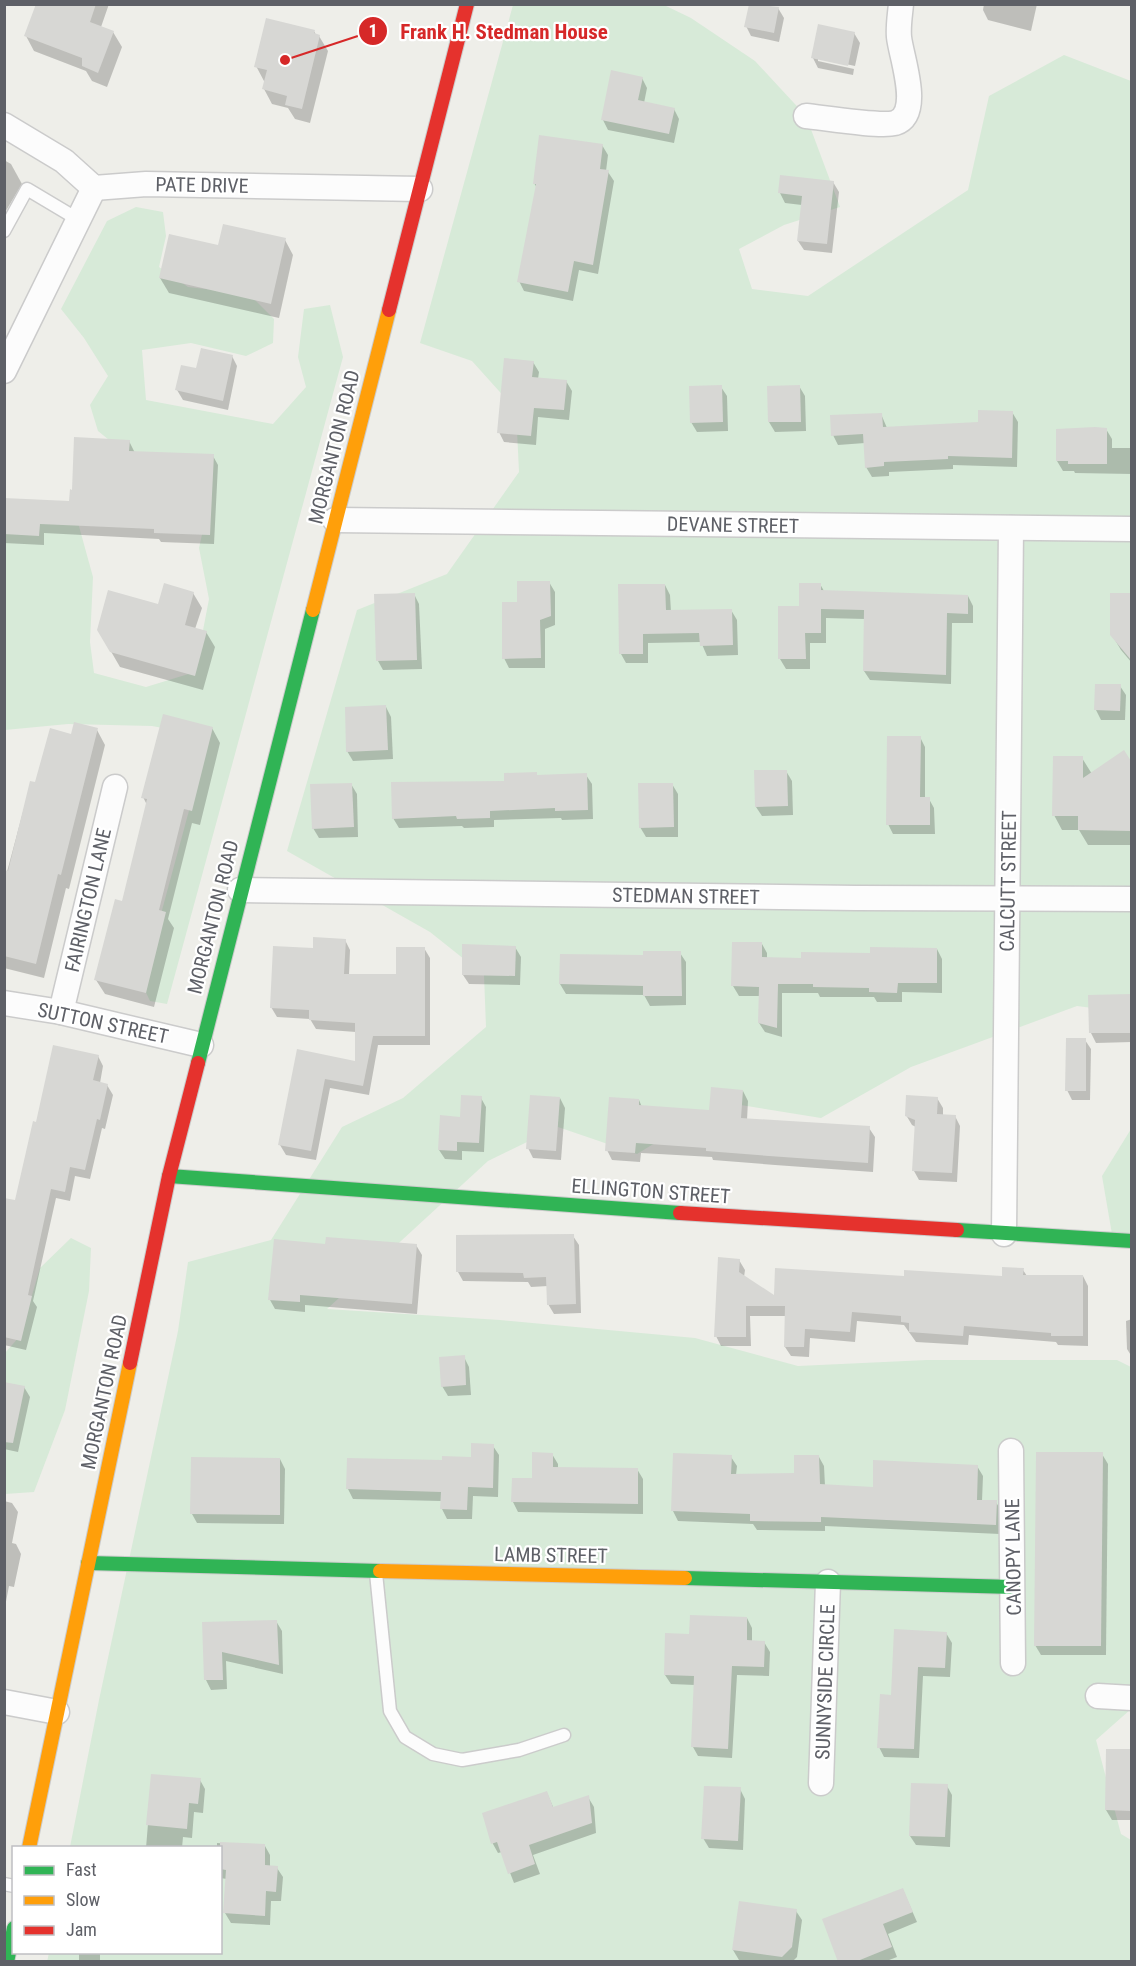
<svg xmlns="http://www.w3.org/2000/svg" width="1136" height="1966" viewBox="0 0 1136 1966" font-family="'Roboto Condensed',sans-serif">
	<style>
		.green { fill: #d7ead8 }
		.shadow { fill: #0003 }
		.building { fill: #d7d7d4 }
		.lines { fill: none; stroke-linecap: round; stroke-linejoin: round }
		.lane-casing { stroke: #cbcbcb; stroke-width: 15 }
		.street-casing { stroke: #cbcbcb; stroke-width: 27 }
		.fast-casing { stroke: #cbcbcb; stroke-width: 16 }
		.slow-casing { stroke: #cbcbcb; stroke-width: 16 }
		.jam-casing { stroke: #cbcbcb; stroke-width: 16 }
		.lane { stroke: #fcfcfc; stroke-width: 12 }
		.street { stroke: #fcfcfc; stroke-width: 24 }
		.fast { stroke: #30b455; stroke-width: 14 }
		.slow { stroke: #ff9f0a; stroke-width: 14 }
		.jam { stroke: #e5322d; stroke-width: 14 }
		.labels { text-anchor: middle; stroke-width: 4.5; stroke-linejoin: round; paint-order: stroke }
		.street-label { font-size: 20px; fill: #5e6067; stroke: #fff }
		.leader { fill: none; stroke: #d62828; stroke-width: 2 }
		.callout-dot { fill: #d62828; stroke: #fff; stroke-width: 2 }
		.mark-label { font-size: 18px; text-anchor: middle; font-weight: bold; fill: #fff }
		.callout-label { font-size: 21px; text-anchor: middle; font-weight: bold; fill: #d62828; stroke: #fff; stroke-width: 4.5; stroke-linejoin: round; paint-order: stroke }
	</style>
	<rect width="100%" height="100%" fill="#eeeee9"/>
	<!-- green -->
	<g class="green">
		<polygon points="513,5 664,5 691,18 755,61 806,116 840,207 784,225 739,249 752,289 808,296 968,190 989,96 1064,55 1131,81 1131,1013 1077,1006 911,1067 821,1118 722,1102 637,1154 558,1127 488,1161 327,1309 500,1320 695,1338 798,1366 927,1360 1117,1360 1131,1367 1131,1709 1096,1740 1121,1834 1131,1840 1131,1961 47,1962 49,1953 220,1952 220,1848 70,1847 99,1700 178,1331 188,1262 271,1240 342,1127 403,1098 486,1027 484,975 430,932 287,851 357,610 447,574 519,472 516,410 472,361 420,343"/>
		<polygon points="136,207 163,212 166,236 159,267 188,287 249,294 274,319 273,343 246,356 191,343 142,350 146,400 273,424 306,387 298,357 304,309 330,305 343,357 167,1004 150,1001 142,984 200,770 201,735 152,726 68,724 5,730 5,511 77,519 93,577 90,642 94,673 146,687 195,672 209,599 199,548 210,499 130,457 98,431 90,405 108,376 84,338 61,309 107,221"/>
		<polygon points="1131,1129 1131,1235 1113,1240 1102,1176"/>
		<polygon points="71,1238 91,1248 89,1291 65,1410 34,1492 5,1494 5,1353 20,1336 40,1268"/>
	</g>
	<!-- shadow -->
	<g class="shadow">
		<polygon points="37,4 109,4 101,27 113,32 122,47 107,87 92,81 86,71 34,51 26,36"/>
		<polygon points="750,4 778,8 784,18 779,42 751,36 746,26"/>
		<polygon points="984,4 1037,4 1031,31 988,20 983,10"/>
		<polygon points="314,31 316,35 319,36 328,51 310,123 295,119 288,108 272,104 264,89 264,81 256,66"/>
		<polygon points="854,33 860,43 855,66 818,58 818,61 854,69 853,75 818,68 813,58"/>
		<polygon points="642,78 647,88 644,103 674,109 679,119 674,143 608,130 603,120"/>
		<polygon points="602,145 608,155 606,171 608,172 614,181 598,274 579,270 573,301 524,291 519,281 537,188 534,183"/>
		<polygon points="4,160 11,164 22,184 4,214"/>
		<polygon points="833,182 839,192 832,253 804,250 798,241 802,205 785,203 780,193"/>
		<polygon points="285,240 293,255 279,318 169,293 160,278 219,247"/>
		<polygon points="232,356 237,366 228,410 183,400 177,390 197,370"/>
		<polygon points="533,362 539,372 538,379 566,381 572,391 569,420 538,417 536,445 504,442 499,432"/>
		<polygon points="799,386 805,396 806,431 775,432 769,422"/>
		<polygon points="721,387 727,396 728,431 697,432 691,422"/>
		<polygon points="1012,412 1018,422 1017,467 953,465 953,469 889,472 889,476 872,477 866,467 865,443 838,445 833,435 881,414 887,428 979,424"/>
		<polygon points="1106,429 1112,439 1112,448 1132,448 1132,474 1075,473 1074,471 1063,471 1057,461"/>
		<polygon points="129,441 135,453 213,456 218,465 214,544 161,542 159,539 44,533 44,545 4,543 4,499 71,502"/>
		<polygon points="549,582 555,592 555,625 545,629 545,668 509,668 504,658"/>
		<polygon points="820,584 824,591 968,596 973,606 973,623 952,623 951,684 870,680 864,671 865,619 826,618 826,643 810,643 810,669 786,669 780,659 801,607"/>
		<polygon points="665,585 670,595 671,612 731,610 737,620 738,655 707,656 701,642 648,643 648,663 626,663 621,654"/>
		<polygon points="193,593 202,608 195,629 206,632 215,647 203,690 120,667 98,629"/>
		<polygon points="414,594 419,604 422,669 383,670 378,661"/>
		<polygon points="1111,594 1132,594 1132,663 1121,650 1112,635"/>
		<polygon points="1120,686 1126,695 1125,720 1101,720 1096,710"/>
		<polygon points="386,707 391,717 393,759 353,761 347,751"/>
		<polygon points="212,728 220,743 200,825 192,823 168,919 174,928 154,1007 105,994 96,980 123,903 147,805 143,797"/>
		<polygon points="97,730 105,745 69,889 66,888 44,978 4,968 4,883 31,782 36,784 72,736"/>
		<polygon points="920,737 925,747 925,799 929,799 934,808 935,834 893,834 888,824"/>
		<polygon points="1124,752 1132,764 1132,845 1088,845 1079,830 1062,830 1054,815 1082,758 1092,774"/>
		<polygon points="786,771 792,781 793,815 762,816 756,807"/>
		<polygon points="586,775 592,784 593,819 562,820 561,818 494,820 494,827 464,828 462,826 399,828 393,818 505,783 537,776"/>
		<polygon points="351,784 357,794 358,837 319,838 313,828"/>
		<polygon points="672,784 678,794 678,837 646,837 640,827"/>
		<polygon points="345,940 350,950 349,975 397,975 424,948 430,958 430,1045 378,1045 369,1095 330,1088 316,1160 286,1155 280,1145 298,1051 356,1062 356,1032 316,1029 310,1019 277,1017 271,1007 314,950"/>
		<polygon points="762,944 767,953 767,959 803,960 937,949 942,959 942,993 902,992 902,1002 877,1002 874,997 820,997 818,993 782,993 782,1037 765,1032 759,1023 760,996 739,996 733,986"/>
		<polygon points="515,947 521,957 520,985 469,984 463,975"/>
		<polygon points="680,953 686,962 686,1005 650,1006 644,995 566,994 560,984 561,955 644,957"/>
		<polygon points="1132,996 1132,1042 1096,1043 1091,1033 1090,997"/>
		<polygon points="1085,1040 1091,1049 1090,1100 1072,1100 1067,1090"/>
		<polygon points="98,1056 103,1066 100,1083 107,1085 113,1095 105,1129 102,1128 90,1179 75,1176 70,1201 56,1198 33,1301 37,1307 26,1350 4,1345 4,1273 16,1202 38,1123"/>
		<polygon points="743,1091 748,1101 747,1120 869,1128 875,1137 873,1172 775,1165 713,1160 712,1157 641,1153 640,1162 612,1160 607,1150 639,1100 642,1107 711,1112"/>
		<polygon points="481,1098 486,1107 484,1152 462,1151 462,1160 445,1159 439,1150 461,1118"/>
		<polygon points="560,1098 565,1108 561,1160 533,1158 528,1148"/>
		<polygon points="937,1098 943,1108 943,1116 955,1116 960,1126 957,1182 919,1180 914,1171 916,1127 912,1125 906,1115"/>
		<polygon points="573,1236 579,1245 581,1313 554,1314 548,1304 548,1286 531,1287 528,1282 463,1281 458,1272"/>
		<polygon points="416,1245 422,1255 417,1314 305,1305 305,1312 275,1309 270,1300"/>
		<polygon points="739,1260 745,1270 744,1277 776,1297 905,1278 1003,1278 1023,1270 1027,1276 1083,1276 1088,1286 1088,1346 1058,1345 1056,1342 969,1335 968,1345 916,1342 904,1325 857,1321 855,1342 810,1338 809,1357 791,1356 785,1347 786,1316 750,1316 751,1346 721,1346 716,1336"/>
		<polygon points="1132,1319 1132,1357 1127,1349 1126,1321"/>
		<polygon points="464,1357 469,1367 471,1395 448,1396 442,1386"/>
		<polygon points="4,1383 24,1387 30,1397 18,1452 4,1449"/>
		<polygon points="493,1446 499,1455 498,1497 473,1496 472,1519 447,1519 442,1509 442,1501 353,1499 348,1489 348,1459 443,1462 472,1459"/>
		<polygon points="552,1454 558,1464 558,1468 637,1469 643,1479 643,1514 518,1512 513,1502 513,1479 534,1479"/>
		<polygon points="1102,1454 1108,1464 1106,1655 1041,1655 1035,1645"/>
		<polygon points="731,1457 737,1466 736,1475 796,1474 819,1457 824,1466 825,1486 874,1488 977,1466 983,1476 982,1501 996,1502 1001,1511 1000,1534 825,1526 825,1531 757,1530 753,1524 678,1521 673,1511"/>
		<polygon points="280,1459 285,1469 284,1524 197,1523 192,1514"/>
		<polygon points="4,1501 12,1503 18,1512 12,1543 16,1544 21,1554 14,1587 9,1586 4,1612"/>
		<polygon points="747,1618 752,1628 752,1642 764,1642 770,1652 769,1676 737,1675 732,1758 698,1756 693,1747 695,1685 671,1684 665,1675 691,1636"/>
		<polygon points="276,1621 282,1631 283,1674 226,1661 227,1689 211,1690 206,1680 204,1623"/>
		<polygon points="946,1633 952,1643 950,1677 923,1676 919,1758 884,1757 879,1747 892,1696"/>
		<polygon points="1107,1750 1132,1751 1132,1820 1112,1820 1106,1810"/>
		<polygon points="152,1775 200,1780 205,1789 203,1813 194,1812 192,1838 183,1837 182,1848 146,1848"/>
		<polygon points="947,1786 952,1795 950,1847 916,1845 910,1836"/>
		<polygon points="740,1789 745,1799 743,1850 709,1848 703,1838"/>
		<polygon points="547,1793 554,1809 588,1797 594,1807 596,1833 533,1855 540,1874 514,1883 502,1852 498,1853 493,1844 483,1814"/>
		<polygon points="217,1843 265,1846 270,1855 270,1867 277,1868 283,1877 281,1901 271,1901 270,1925 231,1923 225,1913 227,1879 220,1878 220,1848 217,1848"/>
		<polygon points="903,1890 917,1922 888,1934 897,1957 884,1962 840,1962"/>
		<polygon points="796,1911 802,1920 797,1957 792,1962 739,1960 733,1950"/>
		<polygon points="79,1952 134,1952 134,1954 100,1954 100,1962 79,1962"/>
	</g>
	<!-- building -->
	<g class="building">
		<polygon points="36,4 96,4 90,22 114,31 98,73 82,66 82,58 24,36"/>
		<polygon points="749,4 779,7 774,33 744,27"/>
		<polygon points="266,18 315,30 314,33 320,35 302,109 285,105 287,96 262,89 267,70 254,67"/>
		<polygon points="818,24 855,32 848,66 811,58"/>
		<polygon points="611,70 643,77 638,100 675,108 669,134 601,120"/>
		<polygon points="539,135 603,144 600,169 609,170 593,265 574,261 568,292 517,282 536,184 533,184"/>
		<polygon points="780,175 834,181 827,244 797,241 802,196 778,193"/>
		<polygon points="223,224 286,238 271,304 159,278 169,234 218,245"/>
		<polygon points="201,348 233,355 223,401 175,390 181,365 196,368"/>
		<polygon points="504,358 534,361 532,377 567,380 564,410 534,408 531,436 497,433"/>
		<polygon points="722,385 723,422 690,423 689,386"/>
		<polygon points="800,385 801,422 768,422 767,386"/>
		<polygon points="978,410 1013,411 1012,458 948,456 948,459 884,462 884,466 865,468 863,434 831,436 830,415 882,413 883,427 978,422"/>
		<polygon points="1095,427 1107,428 1107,464 1068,464 1068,461 1056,461 1056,429"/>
		<polygon points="74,437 130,440 129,451 214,454 210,535 154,533 154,529 40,524 39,536 4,534 4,498 69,501 70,489 72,490"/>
		<polygon points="517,581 550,581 551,616 540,620 541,658 502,659 502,602 517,602"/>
		<polygon points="164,583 194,592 185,625 207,631 195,676 110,652 97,630 108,590 158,604"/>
		<polygon points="799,583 821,583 821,590 968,595 968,614 947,613 946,675 863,671 864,610 821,609 821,633 805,633 806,659 778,659 778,606 799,606"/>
		<polygon points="618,584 665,584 666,610 732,609 733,645 700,646 699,633 643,634 643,654 619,654"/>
		<polygon points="415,593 417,660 376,661 374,594"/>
		<polygon points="1110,593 1131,593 1131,660 1110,635"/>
		<polygon points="1095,684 1121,684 1120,711 1094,710"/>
		<polygon points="386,705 388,750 346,752 345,707"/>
		<polygon points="163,714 213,727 192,811 184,809 159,910 166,912 146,993 94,980 115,899 122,901 147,799 141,798"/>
		<polygon points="74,722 98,728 61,875 58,874 36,964 4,956 4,870 8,871 30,781 35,782 50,728 71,734"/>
		<polygon points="887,736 921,736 920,797 930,797 930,825 886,825"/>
		<polygon points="1124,750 1131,761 1131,831 1078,830 1078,816 1052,816 1053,756 1083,756 1083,778"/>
		<polygon points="754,770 787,770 788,806 755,807"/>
		<polygon points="537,772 537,775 587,773 588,810 555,811 555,808 490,811 490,818 457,819 456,816 392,819 391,782 504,781 504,773"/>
		<polygon points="352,783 354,827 312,829 310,784"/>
		<polygon points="638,783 673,783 674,827 639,828"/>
		<polygon points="313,937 346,939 344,974 396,974 396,947 425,947 425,1036 373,1036 363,1086 325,1079 311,1151 278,1145 297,1049 355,1061 355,1023 309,1020 309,1010 270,1008 273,946 313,948"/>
		<polygon points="732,942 762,942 762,957 801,958 801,952 870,953 870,947 937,948 937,983 898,983 897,993 869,992 869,988 813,987 813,984 778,984 777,1028 758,1023 759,987 731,986"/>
		<polygon points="462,944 516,946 515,976 462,975"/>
		<polygon points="643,951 681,951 682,996 643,996 643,986 559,984 560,954 643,955"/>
		<polygon points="1131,994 1131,1033 1089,1033 1088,995"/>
		<polygon points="1066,1038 1086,1038 1086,1091 1065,1091"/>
		<polygon points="53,1045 99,1055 93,1080 108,1084 100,1120 97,1119 85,1170 70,1167 65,1192 51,1189 28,1295 32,1296 21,1341 4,1337 4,1198 15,1200 33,1121 36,1122"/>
		<polygon points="711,1087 743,1090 741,1118 870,1126 868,1163 769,1156 706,1151 706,1148 636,1143 635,1153 605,1151 609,1097 639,1099 639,1105 709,1110"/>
		<polygon points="461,1095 482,1096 479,1143 457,1142 457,1151 438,1150 440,1115 460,1117"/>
		<polygon points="530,1095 560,1097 556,1151 526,1149"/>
		<polygon points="906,1095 938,1097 937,1114 956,1115 952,1173 912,1171 915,1120 905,1116"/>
		<polygon points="574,1234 576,1304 547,1305 546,1277 524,1278 523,1273 456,1272 456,1235"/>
		<polygon points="326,1237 417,1244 412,1304 300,1295 300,1302 268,1300 274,1239 325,1244"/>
		<polygon points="718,1257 740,1259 739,1272 774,1295 775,1268 904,1276 904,1270 1002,1276 1002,1267 1024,1268 1023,1275 1083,1275 1083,1336 1051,1336 1051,1333 964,1326 963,1336 909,1332 909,1323 901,1322 901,1316 852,1312 850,1332 805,1329 804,1347 784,1347 785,1306 746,1306 746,1337 714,1337"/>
		<polygon points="465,1355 466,1385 441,1387 439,1357"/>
		<polygon points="4,1382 25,1386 13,1443 4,1442"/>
		<polygon points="471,1443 494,1444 493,1488 468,1487 467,1510 440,1509 441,1492 346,1489 347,1458 442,1460 442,1456 471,1457"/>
		<polygon points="532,1452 553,1453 553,1467 638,1468 638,1504 511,1502 512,1478 532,1478"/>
		<polygon points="1036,1452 1103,1452 1101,1646 1034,1646"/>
		<polygon points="673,1453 732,1455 731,1474 794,1473 794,1455 819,1455 820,1484 873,1487 873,1460 978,1465 977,1500 997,1500 996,1525 821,1517 821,1522 750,1521 750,1514 671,1511"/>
		<polygon points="191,1457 280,1458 280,1515 190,1514"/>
		<polygon points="690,1615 747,1617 747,1640 765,1641 764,1667 732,1666 728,1749 691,1747 694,1676 664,1675 665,1633 689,1634"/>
		<polygon points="277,1620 279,1665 222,1652 223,1680 204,1680 202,1622"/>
		<polygon points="894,1629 947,1632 945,1668 918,1667 914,1749 877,1748 880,1694 891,1695"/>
		<polygon points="1106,1749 1131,1749 1131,1811 1105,1810"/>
		<polygon points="151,1774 201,1778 198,1804 189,1803 187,1829 146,1825"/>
		<polygon points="911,1783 948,1784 945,1837 909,1836"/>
		<polygon points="704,1786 741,1787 738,1841 701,1839"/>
		<polygon points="547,1791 553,1807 589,1795 592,1823 529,1845 535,1864 508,1874 497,1842 491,1844 482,1813"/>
		<polygon points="220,1842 265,1844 265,1865 278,1866 276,1892 266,1891 265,1916 223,1913 226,1870 220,1869"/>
		<polygon points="903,1888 913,1912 883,1924 892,1947 855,1962 838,1962 822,1919"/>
		<polygon points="739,1901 797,1909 792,1947 782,1957 732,1950"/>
	</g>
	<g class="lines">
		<!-- lane casing -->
		<g class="lane-casing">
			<g id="lane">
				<polyline points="4,231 27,189 79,220"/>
				<polyline points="376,1573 390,1711 405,1737 433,1754 462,1760 519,1750 564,1735"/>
				<polyline points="4,1884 14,1886"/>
			</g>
		</g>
		<!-- street casing -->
		<g class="street-casing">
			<g id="street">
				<path d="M806,116C825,118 880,127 895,123C923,114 901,57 899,37C898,26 900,15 901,4"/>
				<polyline points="4,125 64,161 94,188 146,184 420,189"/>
				<polyline points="4,371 94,188"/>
				<polyline points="335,520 1132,529"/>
				<polyline points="240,890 856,898 1132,899"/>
				<polyline points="4,1003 61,1012 201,1045"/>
				<polyline points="61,1012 115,787"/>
				<polyline points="1004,1234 1011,528"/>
				<polyline points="1011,1451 1013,1663"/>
				<polyline points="1098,1696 1132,1698"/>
				<polyline points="4,1702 57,1712"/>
				<polyline points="821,1783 828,1582"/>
			</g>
		</g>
		<!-- fast casing -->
		<g class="fast-casing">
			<g id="fast">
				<polyline points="198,1063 313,610"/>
				<polyline points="169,1176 680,1213"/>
				<polyline points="957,1230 1132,1241"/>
				<polyline points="88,1563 380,1571"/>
				<polyline points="685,1578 1013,1587"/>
				<polyline points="7,1962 14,1928"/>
			</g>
		</g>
		<!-- slow casing -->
		<g class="slow-casing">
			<g id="slow">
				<polyline points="313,610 389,310"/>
				<polyline points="380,1571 685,1578"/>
				<polyline points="29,1848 130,1363"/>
			</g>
		</g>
		<!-- jam casing -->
		<g class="jam-casing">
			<g id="jam">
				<polyline points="389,310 467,4"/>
				<polyline points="680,1213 957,1230"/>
				<polyline points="130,1363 169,1176 198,1063"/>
			</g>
		</g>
		<!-- lane -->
		<use href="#lane" class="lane"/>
		<!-- street -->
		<use href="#street" class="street"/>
		<!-- fast -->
		<use href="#fast" class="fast"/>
		<!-- slow -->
		<use href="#slow" class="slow"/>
		<!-- jam -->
		<use href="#jam" class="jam"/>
	</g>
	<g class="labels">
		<!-- street labels -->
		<g class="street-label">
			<text transform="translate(202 185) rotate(1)" y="7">PATE DRIVE</text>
			<text transform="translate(334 447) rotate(-76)" y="7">MORGANTON ROAD</text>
			<text transform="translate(733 525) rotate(1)" y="7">DEVANE STREET</text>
			<text transform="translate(1008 881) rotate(-89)" y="7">CALCUTT STREET</text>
			<text transform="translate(686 896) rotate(1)" y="7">STEDMAN STREET</text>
			<text transform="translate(88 900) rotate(-77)" y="7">FAIRINGTON LANE</text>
			<text transform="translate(213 917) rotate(-76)" y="7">MORGANTON ROAD</text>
			<text transform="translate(103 1023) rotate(12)" y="7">SUTTON STREET</text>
			<text transform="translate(651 1191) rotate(4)" y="7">ELLINGTON STREET</text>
			<text transform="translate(104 1392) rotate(-78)" y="7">MORGANTON ROAD</text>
			<text transform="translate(551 1555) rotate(1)" y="7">LAMB STREET</text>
			<text transform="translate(1013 1557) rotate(-91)" y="7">CANOPY LANE</text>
			<text transform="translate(825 1682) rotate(-88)" y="7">SUNNYSIDE CIRCLE</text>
		</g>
	</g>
	<!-- callouts -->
	<path class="leader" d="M285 60L373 31"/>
	<g class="callout-dot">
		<circle cx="285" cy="60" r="6"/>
		<circle cx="373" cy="31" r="15"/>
	</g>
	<g class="mark-label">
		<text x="373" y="37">1</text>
	</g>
	<g class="callout-label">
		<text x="504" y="39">Frank H. Stedman House</text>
	</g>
	<!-- border -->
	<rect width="1136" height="1966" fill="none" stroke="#5e6067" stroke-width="12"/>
	<!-- legend -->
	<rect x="12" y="1846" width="210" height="108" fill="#ffffff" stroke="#bfbfc2" stroke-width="1.5"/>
	<rect x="24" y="1866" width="30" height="9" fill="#30b455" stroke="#bfbfc2" stroke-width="1.5"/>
	<text x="66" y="1876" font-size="18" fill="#5e6067">Fast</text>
	<rect x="24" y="1896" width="30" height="9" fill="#ff9f0a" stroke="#bfbfc2" stroke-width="1.5"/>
	<text x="66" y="1906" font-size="18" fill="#5e6067">Slow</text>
	<rect x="24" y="1926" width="30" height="9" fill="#e5322d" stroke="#bfbfc2" stroke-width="1.5"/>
	<text x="66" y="1936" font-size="18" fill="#5e6067">Jam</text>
</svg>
